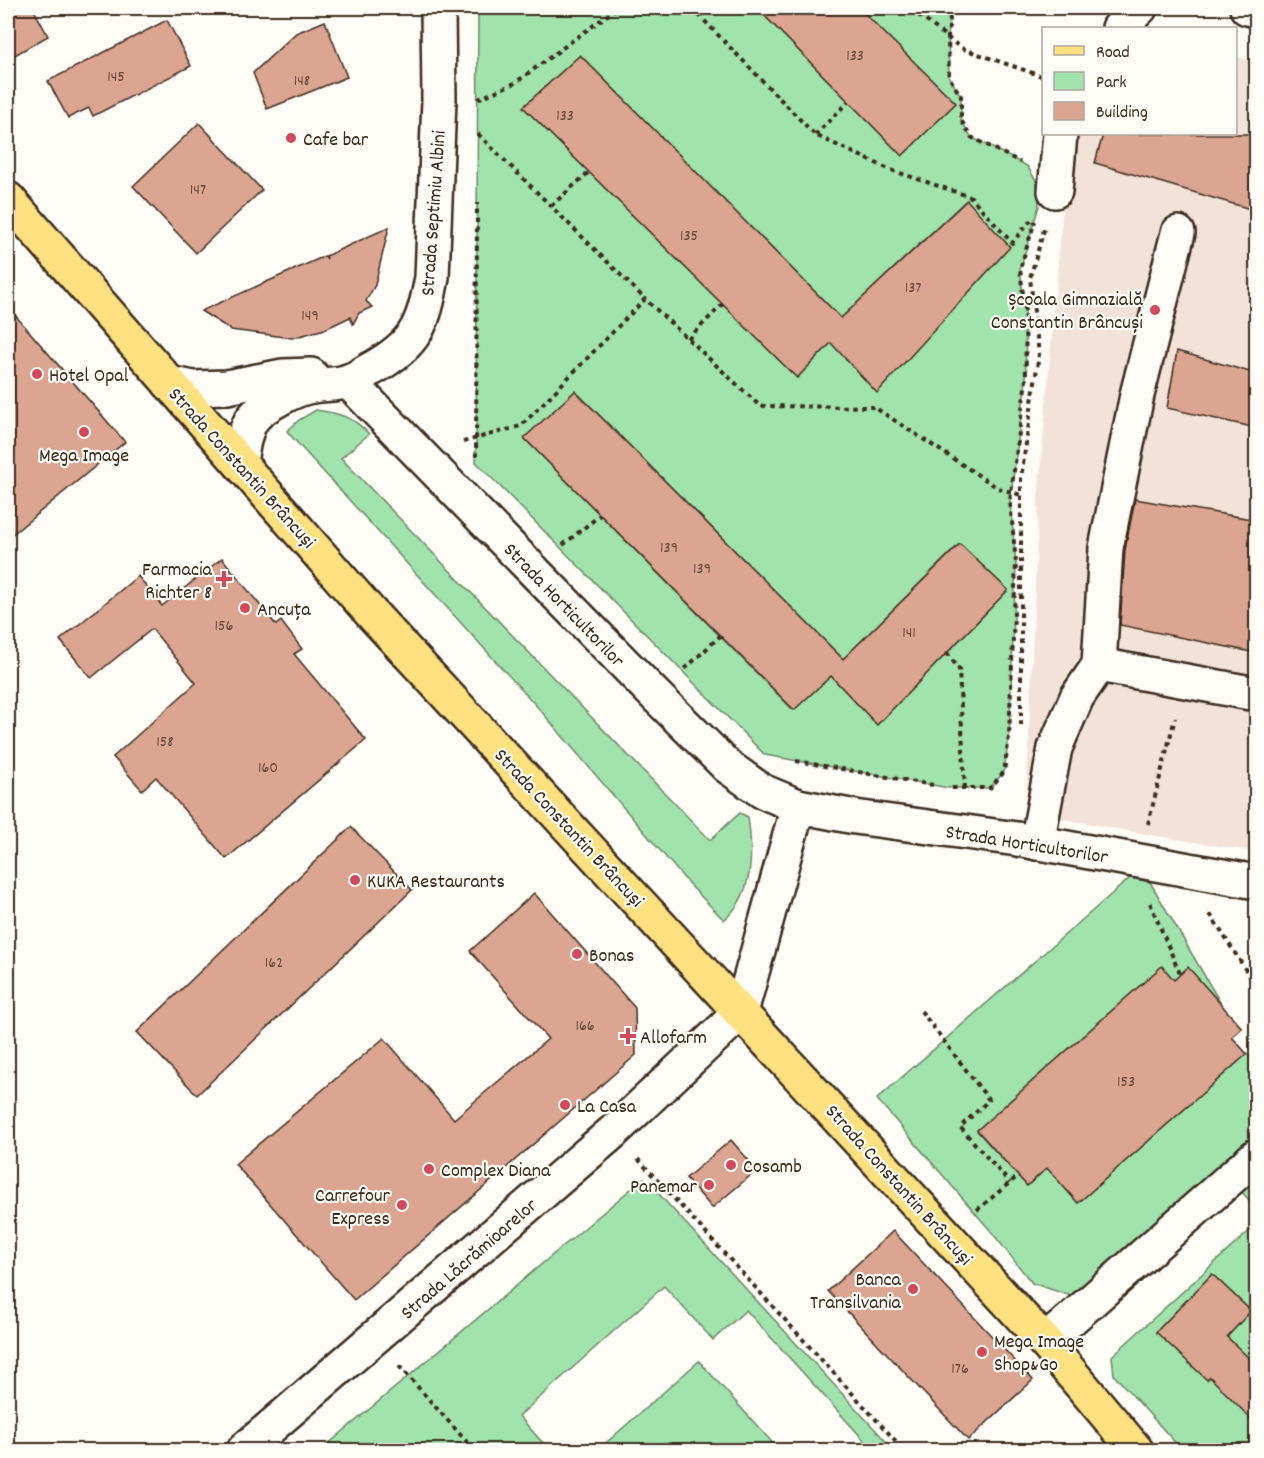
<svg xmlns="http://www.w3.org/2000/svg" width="1264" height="1458" viewBox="0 0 1264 1458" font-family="Dekko,sans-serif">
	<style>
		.built { fill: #f3e2d8 }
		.green { fill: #a1e3ad; stroke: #6e8666; stroke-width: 1.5; fill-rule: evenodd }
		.building { fill: #dba591; stroke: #3b2a1e; stroke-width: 1.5 }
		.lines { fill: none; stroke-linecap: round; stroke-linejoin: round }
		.minor-casing { stroke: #3b2a1e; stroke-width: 38 }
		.major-casing { stroke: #3b2a1e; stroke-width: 38 }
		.path { stroke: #3b2a1e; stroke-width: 4; stroke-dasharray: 4.5 4.5; stroke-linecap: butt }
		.minor { stroke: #fdfcf7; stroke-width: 33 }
		.major { stroke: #fde080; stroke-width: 33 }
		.poi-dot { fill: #d1495b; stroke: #fdfcf7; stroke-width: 2 }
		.labels { text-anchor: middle; stroke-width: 4.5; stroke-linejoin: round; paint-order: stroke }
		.number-label { font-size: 16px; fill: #63493b }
		.poi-label { font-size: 20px; fill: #3b2a1e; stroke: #fdfcf7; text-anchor: start }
		.street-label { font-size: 20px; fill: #3b2a1e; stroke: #fdfcf7 }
	</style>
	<rect width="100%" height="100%" fill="#fdfcf7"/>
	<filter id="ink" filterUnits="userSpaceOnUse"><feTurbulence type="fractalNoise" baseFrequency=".0167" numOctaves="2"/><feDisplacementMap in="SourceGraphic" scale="12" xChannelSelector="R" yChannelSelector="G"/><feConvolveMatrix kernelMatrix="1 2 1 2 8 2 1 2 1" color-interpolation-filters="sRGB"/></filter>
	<g filter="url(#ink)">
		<!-- built -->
		<polygon class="built" points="1236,56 1256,63 1256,852 1145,834 1026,812 1039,487 1069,134 1236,134"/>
		<!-- green -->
		<g class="green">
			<path d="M478,8H757L902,156L955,103L859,8H951L948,37L949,77L961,96V120L971,137L1027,166L1037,182L1039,206L1020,269L1025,311L1026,380L1010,501L1016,563L1009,737L1004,772L990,788H949L765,755L476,462ZM580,55L841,318L966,200L1009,247L831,343L797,378L524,107ZM575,391L843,659L959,544L1008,590L877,725L831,676L793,710L525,439Z"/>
			<path d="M316,410C338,413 354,417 369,434L341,458L710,840L740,813L748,817C753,853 754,895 724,920L688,883L541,711L291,436L287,431L299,420Z"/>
			<polygon points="1130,878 1150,882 1221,1004 1188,968 1174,980 977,1131 1027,1186 1047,1168 1078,1203 1247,1054 1256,1065 1256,1135 1119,1264 1074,1297 1032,1283 990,1230 877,1099"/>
			<polygon points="1256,1176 1256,1208 1241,1191"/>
			<polygon points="644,1178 894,1450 873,1450 746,1310 713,1340 664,1286 519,1416 549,1450 321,1450"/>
			<path d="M1256,1225V1400L1244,1412L1256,1425V1450H1182L1114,1375L1112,1356ZM1212,1274L1251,1311L1227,1337L1237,1347L1156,1332Z"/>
			<polygon points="699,1361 779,1450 598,1450"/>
		</g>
		<!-- building -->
		<g class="building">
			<polygon points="8,8 33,8 48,36 8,59"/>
			<polygon points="757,8 859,8 956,103 902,156"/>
			<polygon points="167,20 191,66 93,116 89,108 68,118 48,81"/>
			<polygon points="325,21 347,77 267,109 253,73 296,33"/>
			<polygon points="580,55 841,318 967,200 1010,247 877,393 831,343 797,378 523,107"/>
			<polygon points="199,123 262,190 196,253 133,186"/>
			<polygon points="1103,134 1257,134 1257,211 1095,163"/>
			<polygon points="389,227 375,285 366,301 372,307 359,313 353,324 350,317 325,329 292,338 231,330 201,311 325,256 327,259 326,256"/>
			<polygon points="8,307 125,442 8,538"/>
			<polygon points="1177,351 1257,374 1257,428 1167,408"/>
			<polygon points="575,391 843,659 960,544 1008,590 877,725 831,676 794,710 524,438"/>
			<polygon points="1135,499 1257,520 1257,653 1120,625 1125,550"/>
			<polygon points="222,558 276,625 281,621 302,649 294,654 366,740 226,859 156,777 142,790 113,757 196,683 152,629 91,678 60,640 138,576 162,606"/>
			<polygon points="351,827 412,890 197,1095 137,1032"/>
			<polygon points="534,893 635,1008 636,1055 354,1300 235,1164 384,1038 454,1119 548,1039 470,951"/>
			<polygon points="1162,966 1174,980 1188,967 1242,1028 1232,1037 1247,1054 1078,1203 1047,1168 1027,1186 977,1130"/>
			<polygon points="731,1140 757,1170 712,1208 686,1178"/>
			<polygon points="893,1231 1033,1380 968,1440 828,1291"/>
			<polygon points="1212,1274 1251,1311 1227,1337 1257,1366 1257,1425 1210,1377 1207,1380 1156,1332"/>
		</g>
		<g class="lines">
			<!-- minor casing -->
			<g class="minor-casing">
				<g id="minor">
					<polyline points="1247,8 1256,10"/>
					<polyline points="1119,28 1140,8"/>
					<polyline points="1055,191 1060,134"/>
					<polyline points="1178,233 1137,395 1106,548 1099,665 1256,694"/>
					<polyline points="348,381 655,695 727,766 762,791 798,806 855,817 1017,839 1256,882"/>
					<polyline points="169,383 193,388 227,387 283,376 311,375"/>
					<path d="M240,461C243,447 244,430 253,418C264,405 296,388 313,386C324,384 338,385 349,381C357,378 365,372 373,368C416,344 424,324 432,277L439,100L438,8"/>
					<polyline points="1037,843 1055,748 1077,697 1099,665"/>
					<polyline points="1045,1342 1256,1156"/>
					<polyline points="244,1450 613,1132 741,1012 798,806"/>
				</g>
			</g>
			<!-- major casing -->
			<g class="major-casing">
				<polyline id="major" points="8,199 371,613 1045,1342 1136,1450"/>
			</g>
			<!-- path -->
			<g class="path">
				<polyline points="692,8 815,135 891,170 971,197 1012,243 1031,220"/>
				<polyline points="914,8 916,13 961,48 1044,77"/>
				<polyline points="951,8 948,37 949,77 961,96 961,120 971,137 1020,162"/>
				<polyline points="478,99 515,83 617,8"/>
				<polyline points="478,134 645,299"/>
				<polyline points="815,135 849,101"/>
				<polyline points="551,206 589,172"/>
				<polyline points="688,339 723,304"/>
				<polyline points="463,442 521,426 645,299 760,406 874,407 998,488 1021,495"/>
				<polyline points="476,457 477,203"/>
				<polyline points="563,545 600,515"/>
				<polyline points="947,653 959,669 965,789"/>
				<polyline points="685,669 720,636"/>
				<polyline points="1021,725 1021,478 1039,354 1030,278 1045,226"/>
				<polyline points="796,761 933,785"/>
				<polyline points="952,788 990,788 1004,772 1009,737 1016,563 1010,501 1026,380 1025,311 1020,269 1035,221"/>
				<polyline points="1148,824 1175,718"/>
				<polyline points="1150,903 1180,974"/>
				<polyline points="1210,914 1256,986"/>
				<polyline points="921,1011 989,1100 960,1127 1010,1183"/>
				<polyline points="638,1159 904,1450"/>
				<polyline points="977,1210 1018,1176"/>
				<polyline points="399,1366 474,1450"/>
			</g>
			<!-- minor -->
			<use href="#minor" class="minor"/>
			<!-- major -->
			<use href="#major" class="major"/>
		</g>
	</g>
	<!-- markers -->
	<g class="poi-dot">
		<circle cx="291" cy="138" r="6"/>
		<circle cx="1155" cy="310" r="6"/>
		<circle cx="37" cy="374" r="6"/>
		<circle cx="84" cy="432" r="6"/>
		<path d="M221 570h6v6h6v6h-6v6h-6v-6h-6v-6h6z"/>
		<circle cx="245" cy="608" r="6"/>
		<circle cx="355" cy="880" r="6"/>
		<circle cx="577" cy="954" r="6"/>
		<path d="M625 1027h6v6h6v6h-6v6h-6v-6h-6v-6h6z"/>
		<circle cx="565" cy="1105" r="6"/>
		<circle cx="731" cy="1165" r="6"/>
		<circle cx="429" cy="1169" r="6"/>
		<circle cx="709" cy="1185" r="6"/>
		<circle cx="402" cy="1205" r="6"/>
		<circle cx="913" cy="1289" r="6"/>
		<circle cx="982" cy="1352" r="6"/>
	</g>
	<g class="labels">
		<!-- number labels -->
		<g class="number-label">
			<text x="855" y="60">133</text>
			<text x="116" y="81">145</text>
			<text x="302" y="85">148</text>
			<text x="565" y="120">133</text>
			<text x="198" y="194">147</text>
			<text x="689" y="240">135</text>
			<text x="913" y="292">137</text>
			<text x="310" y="320">149</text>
			<text x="669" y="552">139</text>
			<text x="702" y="573">139</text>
			<text x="224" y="630">156</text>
			<text x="909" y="637">141</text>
			<text x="165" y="746">158</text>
			<text x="268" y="772">160</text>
			<text x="274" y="967">162</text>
			<text x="585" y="1030">166</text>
			<text x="1126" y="1086">153</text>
			<text x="960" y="1373">176</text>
		</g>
		<!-- poi labels -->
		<g class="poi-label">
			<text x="303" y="145">Cafe bar</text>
			<text x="1143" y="305" text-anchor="end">Școala Gimnazială<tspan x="1143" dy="23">Constantin Brâncuși</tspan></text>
			<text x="49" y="381">Hotel Opal</text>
			<text x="84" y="461" text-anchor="middle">Mega Image</text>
			<text x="212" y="575" text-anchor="end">Farmacia<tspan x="212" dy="23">Richter 8</tspan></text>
			<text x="257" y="615">Ancuța</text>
			<text x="367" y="887">KUKA Restaurants</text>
			<text x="589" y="961">Bonas</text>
			<text x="640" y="1043">Allofarm</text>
			<text x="577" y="1112">La Casa</text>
			<text x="743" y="1172">Cosamb</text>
			<text x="441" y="1176">Complex Diana</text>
			<text x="697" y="1192" text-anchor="end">Panemar</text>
			<text x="390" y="1201" text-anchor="end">Carrefour<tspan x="390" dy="23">Express</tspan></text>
			<text x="901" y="1285" text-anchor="end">Banca<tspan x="901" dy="23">Transilvania</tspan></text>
			<text x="994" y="1347">Mega Image<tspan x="994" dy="23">Shop&amp;Go</tspan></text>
		</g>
		<!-- street labels -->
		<g class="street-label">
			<text transform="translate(432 213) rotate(-86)" y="7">Strada Septimiu Albini</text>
			<text transform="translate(243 467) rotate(48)" y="7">Strada Constantin Brâncuși</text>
			<text transform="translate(565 604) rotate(46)" y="7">Strada Horticultorilor</text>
			<text transform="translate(570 827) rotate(47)" y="7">Strada Constantin Brâncuși</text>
			<text transform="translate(1027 843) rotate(9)" y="7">Strada Horticultorilor</text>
			<text transform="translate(900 1184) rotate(48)" y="7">Strada Constantin Brâncuși</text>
			<text transform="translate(468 1258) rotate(-41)" y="7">Strada Lăcrămioarelor</text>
		</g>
	</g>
	<!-- margin -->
	<rect width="1264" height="1458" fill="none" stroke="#fdfcf7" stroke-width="30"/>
	<rect x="15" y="15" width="1234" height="1428" fill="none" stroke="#3b2a1e" stroke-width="2" filter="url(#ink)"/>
	<!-- legend -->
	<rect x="1042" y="27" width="195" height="108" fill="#fdfcf7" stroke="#afa8a0" stroke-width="1.5"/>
	<rect x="1054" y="46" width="30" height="9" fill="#fde080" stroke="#afa8a0" stroke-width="1.5"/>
	<text x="1096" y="57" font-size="18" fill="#3b2a1e">Road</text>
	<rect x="1054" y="72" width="30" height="18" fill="#a1e3ad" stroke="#afa8a0" stroke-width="1.5"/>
	<text x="1096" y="87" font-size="18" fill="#3b2a1e">Park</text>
	<rect x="1054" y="102" width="30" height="18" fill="#dba591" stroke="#afa8a0" stroke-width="1.5"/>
	<text x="1096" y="117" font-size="18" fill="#3b2a1e">Building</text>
</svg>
